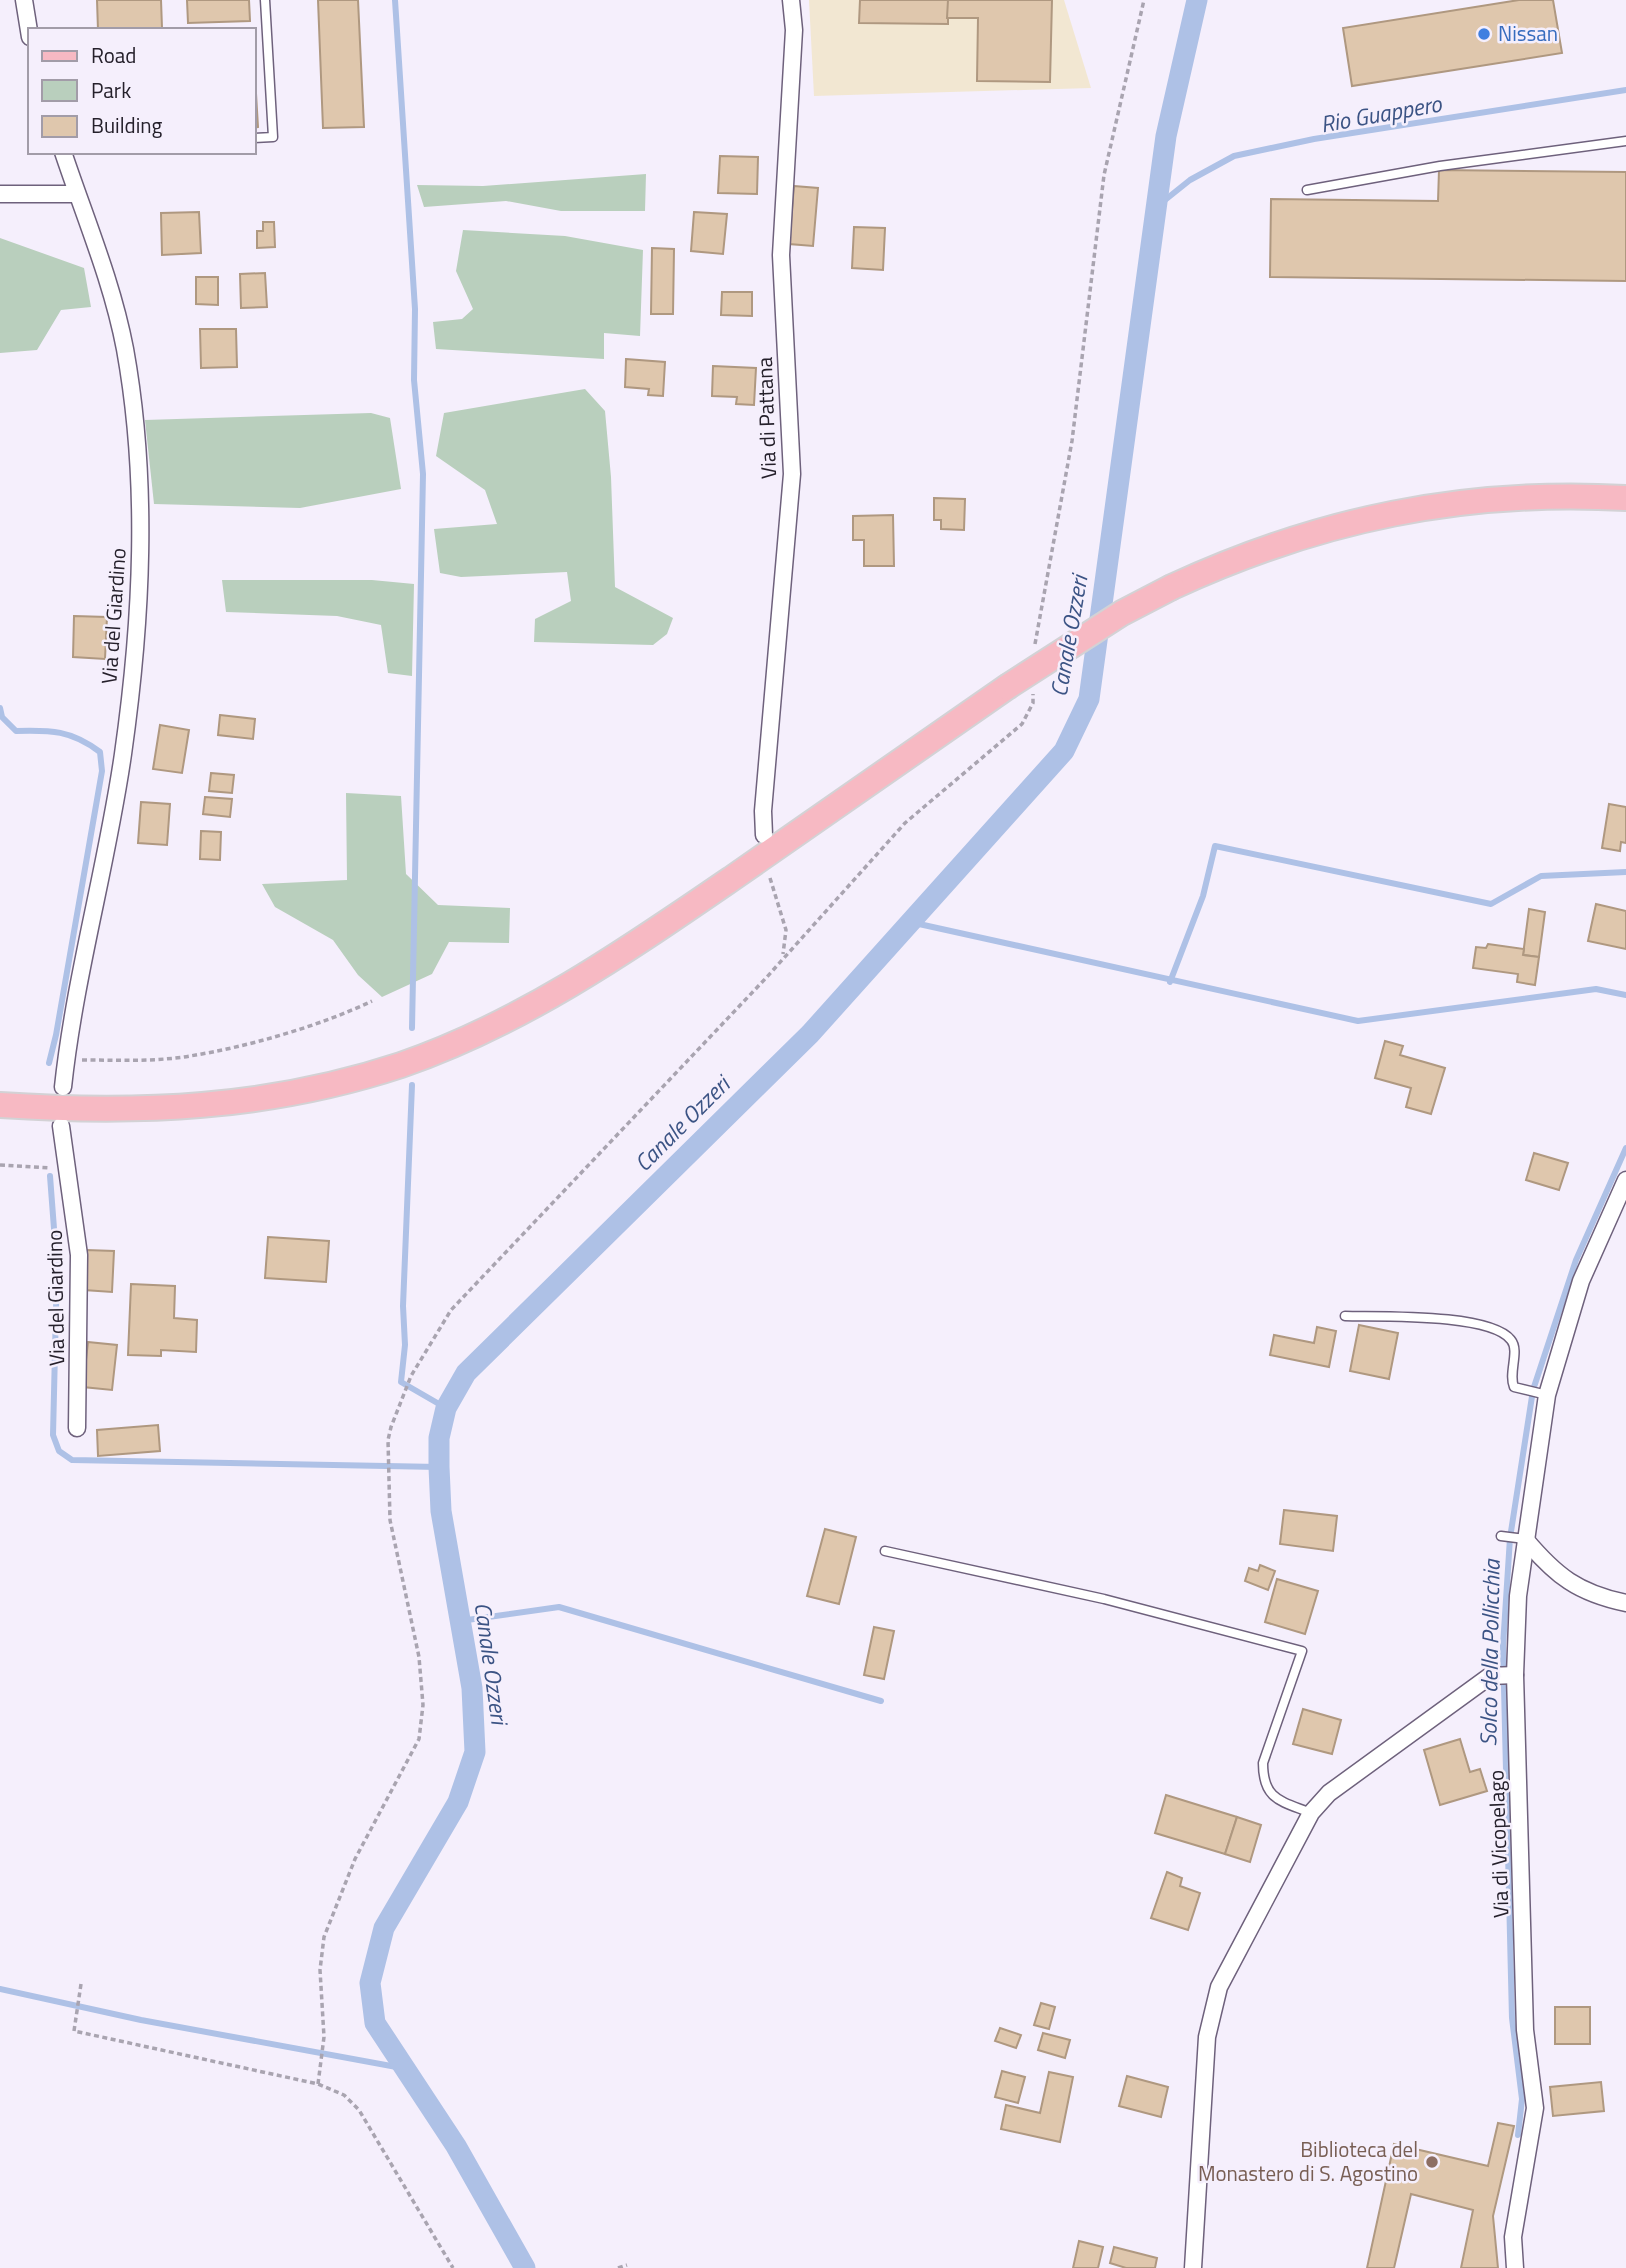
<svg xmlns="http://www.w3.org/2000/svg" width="1626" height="2268" viewBox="0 0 1626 2268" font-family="'Titillium Web',sans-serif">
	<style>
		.industrial { fill: #f2e7d2 }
		.green { fill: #b9cfbd }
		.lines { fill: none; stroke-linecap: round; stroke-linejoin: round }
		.stream { stroke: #aec1e6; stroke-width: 6 }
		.canal { stroke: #aec1e6; stroke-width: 21 }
		.building { fill: #dfc7ad; stroke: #af9880; stroke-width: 2 }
		.service-casing { stroke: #6e617c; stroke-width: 11 }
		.minor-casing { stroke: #6e617c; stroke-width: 19 }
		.primary-casing { stroke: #d3d2d5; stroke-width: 28 }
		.path { stroke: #a9a4b0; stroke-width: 3.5; stroke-dasharray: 5 3.5; stroke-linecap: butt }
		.service { stroke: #fff; stroke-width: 8 }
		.minor { stroke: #fff; stroke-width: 16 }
		.primary { stroke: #f7b9c3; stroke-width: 24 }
		.primary-bridge-casing { stroke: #d3d2d5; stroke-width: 28; stroke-linecap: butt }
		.primary-bridge { stroke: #f7b9c3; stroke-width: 24 }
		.shop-dot { fill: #3f7fe0; stroke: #f5effc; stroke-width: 2.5 }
		.education-dot { fill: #8d6e63; stroke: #f5effc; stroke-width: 2.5 }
		.labels { text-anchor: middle; stroke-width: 5; stroke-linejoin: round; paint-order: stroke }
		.shop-label { font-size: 21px; fill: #366cbe; stroke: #f5effc; text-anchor: start }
		.street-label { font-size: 21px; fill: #25202b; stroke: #f5effc }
		.education-label { font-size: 21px; fill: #785e54; stroke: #f5effc; text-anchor: end }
		.water-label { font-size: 23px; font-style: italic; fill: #3b5384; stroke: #f5effc }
	</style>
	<rect width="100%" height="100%" fill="#f5effc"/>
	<!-- industrial -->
	<polygon class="industrial" points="809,0 1064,0 1091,88 814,96"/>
	<!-- green -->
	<g class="green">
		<polygon points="646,174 645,211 561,211 506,201 424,207 417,185 483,186"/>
		<polygon points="463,230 565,236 643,250 640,336 604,333 604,359 436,349 433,322 462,319 473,309 456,271"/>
		<polygon points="0,238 84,268 91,307 61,310 37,350 0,353"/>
		<polygon points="585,389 605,411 611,477 615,587 673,618 667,634 653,645 534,642 535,619 571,601 567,572 461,577 440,573 434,529 497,524 485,490 436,456 444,413"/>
		<polygon points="371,413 390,418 401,489 300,508 154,504 145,420"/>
		<polygon points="222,580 372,580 414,584 412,676 388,673 381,625 337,616 226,612"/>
		<polygon points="346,793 401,796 406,874 438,905 510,908 509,943 449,942 432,974 382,997 358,975 333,940 275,907 262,884 347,880"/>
	</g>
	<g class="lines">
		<!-- stream -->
		<g class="stream">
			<polyline points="395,0 415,309 414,380 423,474 412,1028"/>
			<polyline points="1155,208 1190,180 1234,156 1314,139 1626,90"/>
			<path d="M0,708L2,717L16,731C51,730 71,730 100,752L102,771L56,1035L49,1063"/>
			<polyline points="910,922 1358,1021 1596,989 1626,995"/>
			<polyline points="1170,982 1203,896 1215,846 1491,904 1541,876 1626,872"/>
			<polyline points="412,1085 403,1306 405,1345 401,1382 446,1408"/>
			<polyline points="50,1176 57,1268 53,1435 59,1451 72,1460 439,1467"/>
			<polyline points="460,1621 559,1607 881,1701"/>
			<polyline points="0,1989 141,2020 402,2068"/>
			<polyline points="1518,2135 1522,2099 1512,2018 1503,1646 1510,1538 1533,1390 1576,1260 1626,1148"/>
		</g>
		<!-- canal -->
		<polyline class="canal" points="525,2268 456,2146 375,2023 370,1983 384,1928 458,1802 475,1752 472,1688 441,1511 439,1467 439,1438 446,1408 466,1373 810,1034 1064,751 1089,699 1166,136 1197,0"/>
	</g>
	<!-- building -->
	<g class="building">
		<polygon points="97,0 161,0 162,28 98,30"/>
		<polygon points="187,0 249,0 250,21 188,23"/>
		<polygon points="318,0 358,0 364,127 323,128"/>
		<polygon points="860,0 948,0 948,24 859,23"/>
		<polygon points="948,0 1052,0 1050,82 977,81 978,18 947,18"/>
		<polygon points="1519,0 1553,0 1562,53 1352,86 1343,28"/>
		<polygon points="254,60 258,127 254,128"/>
		<polygon points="720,156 758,157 757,194 718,193"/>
		<polygon points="1439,170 1626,172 1626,281 1270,277 1271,199 1438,201"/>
		<polygon points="794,186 818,188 813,246 789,244"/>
		<polygon points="199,212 201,253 162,255 161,213"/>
		<polygon points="694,212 727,214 723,254 691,251"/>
		<polygon points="263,222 274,222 275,247 257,248 257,231 263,231"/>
		<polygon points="854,227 885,228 883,270 852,268"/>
		<polygon points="652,248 674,249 673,314 651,314"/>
		<polygon points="265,273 267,307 241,308 240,274"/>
		<polygon points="196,277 218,277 218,305 196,304"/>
		<polygon points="722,292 752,292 752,316 721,315"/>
		<polygon points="200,329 236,329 237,367 201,368"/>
		<polygon points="626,359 665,362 663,396 648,395 649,389 625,387"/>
		<polygon points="713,366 756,368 754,405 736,404 737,397 712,396"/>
		<polygon points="934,498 965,499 964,530 941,529 941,520 934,520"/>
		<polygon points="893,515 894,566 864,566 864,540 853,540 853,516"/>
		<polygon points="74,616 107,617 105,659 73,657"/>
		<polygon points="220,715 255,719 253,739 218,735"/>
		<polygon points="160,725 189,730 182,773 153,769"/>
		<polygon points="211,773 234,775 232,793 209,791"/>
		<polygon points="205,797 232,799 230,817 203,814"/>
		<polygon points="141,802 170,804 167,845 138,843"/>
		<polygon points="1609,804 1626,807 1626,843 1621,842 1620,851 1602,848"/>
		<polygon points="201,831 221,832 220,860 200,859"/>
		<polygon points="1596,904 1626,911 1626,949 1588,941"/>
		<polygon points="1529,909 1545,912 1539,957 1523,955"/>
		<polygon points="1488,944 1524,949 1523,955 1539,957 1535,985 1517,982 1518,974 1473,968 1476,947 1486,948"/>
		<polygon points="1385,1041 1403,1046 1400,1055 1445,1068 1431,1114 1406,1107 1411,1088 1375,1078"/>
		<polygon points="1534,1153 1568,1163 1559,1190 1526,1180"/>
		<polygon points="268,1237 329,1241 326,1282 265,1278"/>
		<polygon points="86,1250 114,1251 112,1292 84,1290"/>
		<polygon points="131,1284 175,1286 174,1318 197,1320 196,1352 161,1350 161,1356 128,1355"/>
		<polygon points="1359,1325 1398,1333 1389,1379 1350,1371"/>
		<polygon points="1317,1327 1336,1331 1329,1367 1270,1355 1274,1335 1314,1343"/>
		<polygon points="88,1342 117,1345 112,1390 83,1387"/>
		<polygon points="158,1425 160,1451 98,1456 97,1430"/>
		<polygon points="1284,1510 1337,1516 1333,1551 1280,1544"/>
		<polygon points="825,1529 856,1537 839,1604 807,1596"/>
		<polygon points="1260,1565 1275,1571 1268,1590 1245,1581 1249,1568 1258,1571"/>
		<polygon points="1277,1579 1318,1591 1305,1634 1265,1622"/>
		<polygon points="874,1627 894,1631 884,1679 864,1675"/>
		<polygon points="1303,1709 1341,1720 1332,1754 1293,1744"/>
		<polygon points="1460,1739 1470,1772 1480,1769 1487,1791 1440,1805 1424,1750"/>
		<polygon points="1166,1795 1237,1817 1225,1854 1155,1833"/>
		<polygon points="1237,1817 1261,1825 1250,1862 1225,1854"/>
		<polygon points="1167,1872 1182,1878 1180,1886 1200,1893 1188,1930 1151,1918"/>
		<polygon points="1041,2003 1055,2007 1049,2029 1034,2025"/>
		<rect x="1555" y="2007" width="35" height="37"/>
		<polygon points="1000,2028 1021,2035 1016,2048 995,2041"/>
		<polygon points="1043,2033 1070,2040 1065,2058 1038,2050"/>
		<polygon points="1002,2071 1025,2077 1018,2103 995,2097"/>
		<polygon points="1049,2072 1073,2077 1060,2142 1001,2129 1006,2105 1040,2113"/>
		<polygon points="1127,2076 1168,2087 1161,2117 1119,2106"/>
		<polygon points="1601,2082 1604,2111 1553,2116 1550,2087"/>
		<polygon points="1498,2123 1514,2126 1493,2216 1498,2268 1461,2268 1473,2210 1411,2194 1394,2268 1367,2268 1394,2144 1488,2166"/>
		<polygon points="1079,2241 1103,2247 1098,2268 1073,2268"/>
		<polygon points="1114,2247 1157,2258 1155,2268 1126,2268 1110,2263"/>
	</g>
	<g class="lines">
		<!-- service casing -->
		<g class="service-casing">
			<g id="service">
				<polyline points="254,138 273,137 265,0"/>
				<polyline points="1307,190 1440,166 1626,141"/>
				<path d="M1345,1316C1379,1317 1490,1313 1511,1340C1520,1351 1508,1373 1514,1387L1547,1395"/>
				<polyline points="1501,1536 1525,1539"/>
				<path d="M885,1551L1104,1599L1302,1651L1263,1763C1263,1800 1281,1801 1311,1813"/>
			</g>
		</g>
		<!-- minor casing -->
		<g class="minor-casing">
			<g id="minor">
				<polyline points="24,0 30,37"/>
				<polyline points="0,194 77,194"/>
				<polyline points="764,835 763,811 792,474 781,255 794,30 791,0"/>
				<path d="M63,1087C75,975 107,866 123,754C142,620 149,482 125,349C112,281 85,218 63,152"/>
				<polyline points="61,1126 79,1255 77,1428"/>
				<path d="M1525,1539C1556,1576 1578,1593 1626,1603"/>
				<polyline points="1193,2268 1207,2037 1219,1987 1311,1813 1329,1793 1490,1676 1515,1675"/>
				<polyline points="1515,2268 1513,2237 1535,2108 1525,2030 1515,1675 1518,1596 1547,1395 1581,1281 1626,1180"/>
			</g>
		</g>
		<!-- primary casing -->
		<g class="primary-casing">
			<g id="primary">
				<path d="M1172,587C1319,519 1464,489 1626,498"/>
				<path d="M0,1105C138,1114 268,1109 401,1065C523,1023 629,949 734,877C825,813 916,750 1007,687"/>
			</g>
		</g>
		<!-- path -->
		<g class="path">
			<polyline points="1035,644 1072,441 1104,175 1144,0"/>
			<polyline points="770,878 786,930 783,954"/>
			<path d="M82,1060C118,1060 154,1062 190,1056C247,1047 320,1026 372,1001"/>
			<polyline points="0,1165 50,1168"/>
			<polyline points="81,1984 74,2031 318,2084 344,2095 359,2110 453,2268"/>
			<polyline points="318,2084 324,2037 320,1970 324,1937 355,1859 419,1739 423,1705 419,1657 390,1520 388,1440 391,1427 411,1376 451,1310 766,978 905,823 1022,724 1033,703 1033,694"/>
			<polyline points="618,2268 627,2265"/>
		</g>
		<!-- service -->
		<use href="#service" class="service"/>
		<!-- minor -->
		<use href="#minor" class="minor"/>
		<!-- primary -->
		<use href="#primary" class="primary"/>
		<!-- primary-bridge casing -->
		<g class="primary-bridge-casing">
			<polyline id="primary-bridge" points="1007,687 1122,613 1172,587"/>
		</g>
		<!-- primary-bridge -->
		<use href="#primary-bridge" class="primary-bridge"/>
	</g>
	<!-- markers -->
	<circle class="shop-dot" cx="1484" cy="34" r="7"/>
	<circle class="education-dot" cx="1432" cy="2162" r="7"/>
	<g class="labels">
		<!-- shop labels -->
		<g class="shop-label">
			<text x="1498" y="41">Nissan</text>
		</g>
		<!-- street labels -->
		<g class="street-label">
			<text transform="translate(767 418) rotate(-92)" y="7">Via di Pattana</text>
			<text transform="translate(114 616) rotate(-86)" y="7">Via del Giardino</text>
			<text transform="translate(56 1298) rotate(-91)" y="7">Via del Giardino</text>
			<text transform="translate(1499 1844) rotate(-92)" y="7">Via di Vicopelago</text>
		</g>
		<!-- education labels -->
		<g class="education-label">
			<text x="1418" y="2157">Biblioteca del<tspan x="1418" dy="24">Monastero di S. Agostino</tspan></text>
		</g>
		<!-- water labels -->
		<g class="water-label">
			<text transform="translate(1381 114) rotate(-10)" y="8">Rio Guappero</text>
			<text transform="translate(1069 636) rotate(-80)" y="8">Canale Ozzeri</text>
			<text transform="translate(682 1124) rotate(-45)" y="8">Canale Ozzeri</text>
			<text transform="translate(1490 1653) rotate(-89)" y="8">Solco della Pollicchia</text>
			<text transform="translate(491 1663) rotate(82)" y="8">Canale Ozzeri</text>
		</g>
	</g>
	<!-- legend -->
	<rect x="28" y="28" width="228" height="126" fill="#f5effc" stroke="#a29ca8" stroke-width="2"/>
	<rect x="42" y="51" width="35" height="10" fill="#f7b9c3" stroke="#a29ca8" stroke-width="2"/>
	<text x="91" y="63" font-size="21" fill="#25202b">Road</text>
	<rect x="42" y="80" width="35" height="21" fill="#b9cfbd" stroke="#a29ca8" stroke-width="2"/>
	<text x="91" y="98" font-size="21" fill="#25202b">Park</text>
	<rect x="42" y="116" width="35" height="21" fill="#dfc7ad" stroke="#a29ca8" stroke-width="2"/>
	<text x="91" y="133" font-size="21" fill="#25202b">Building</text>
</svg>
